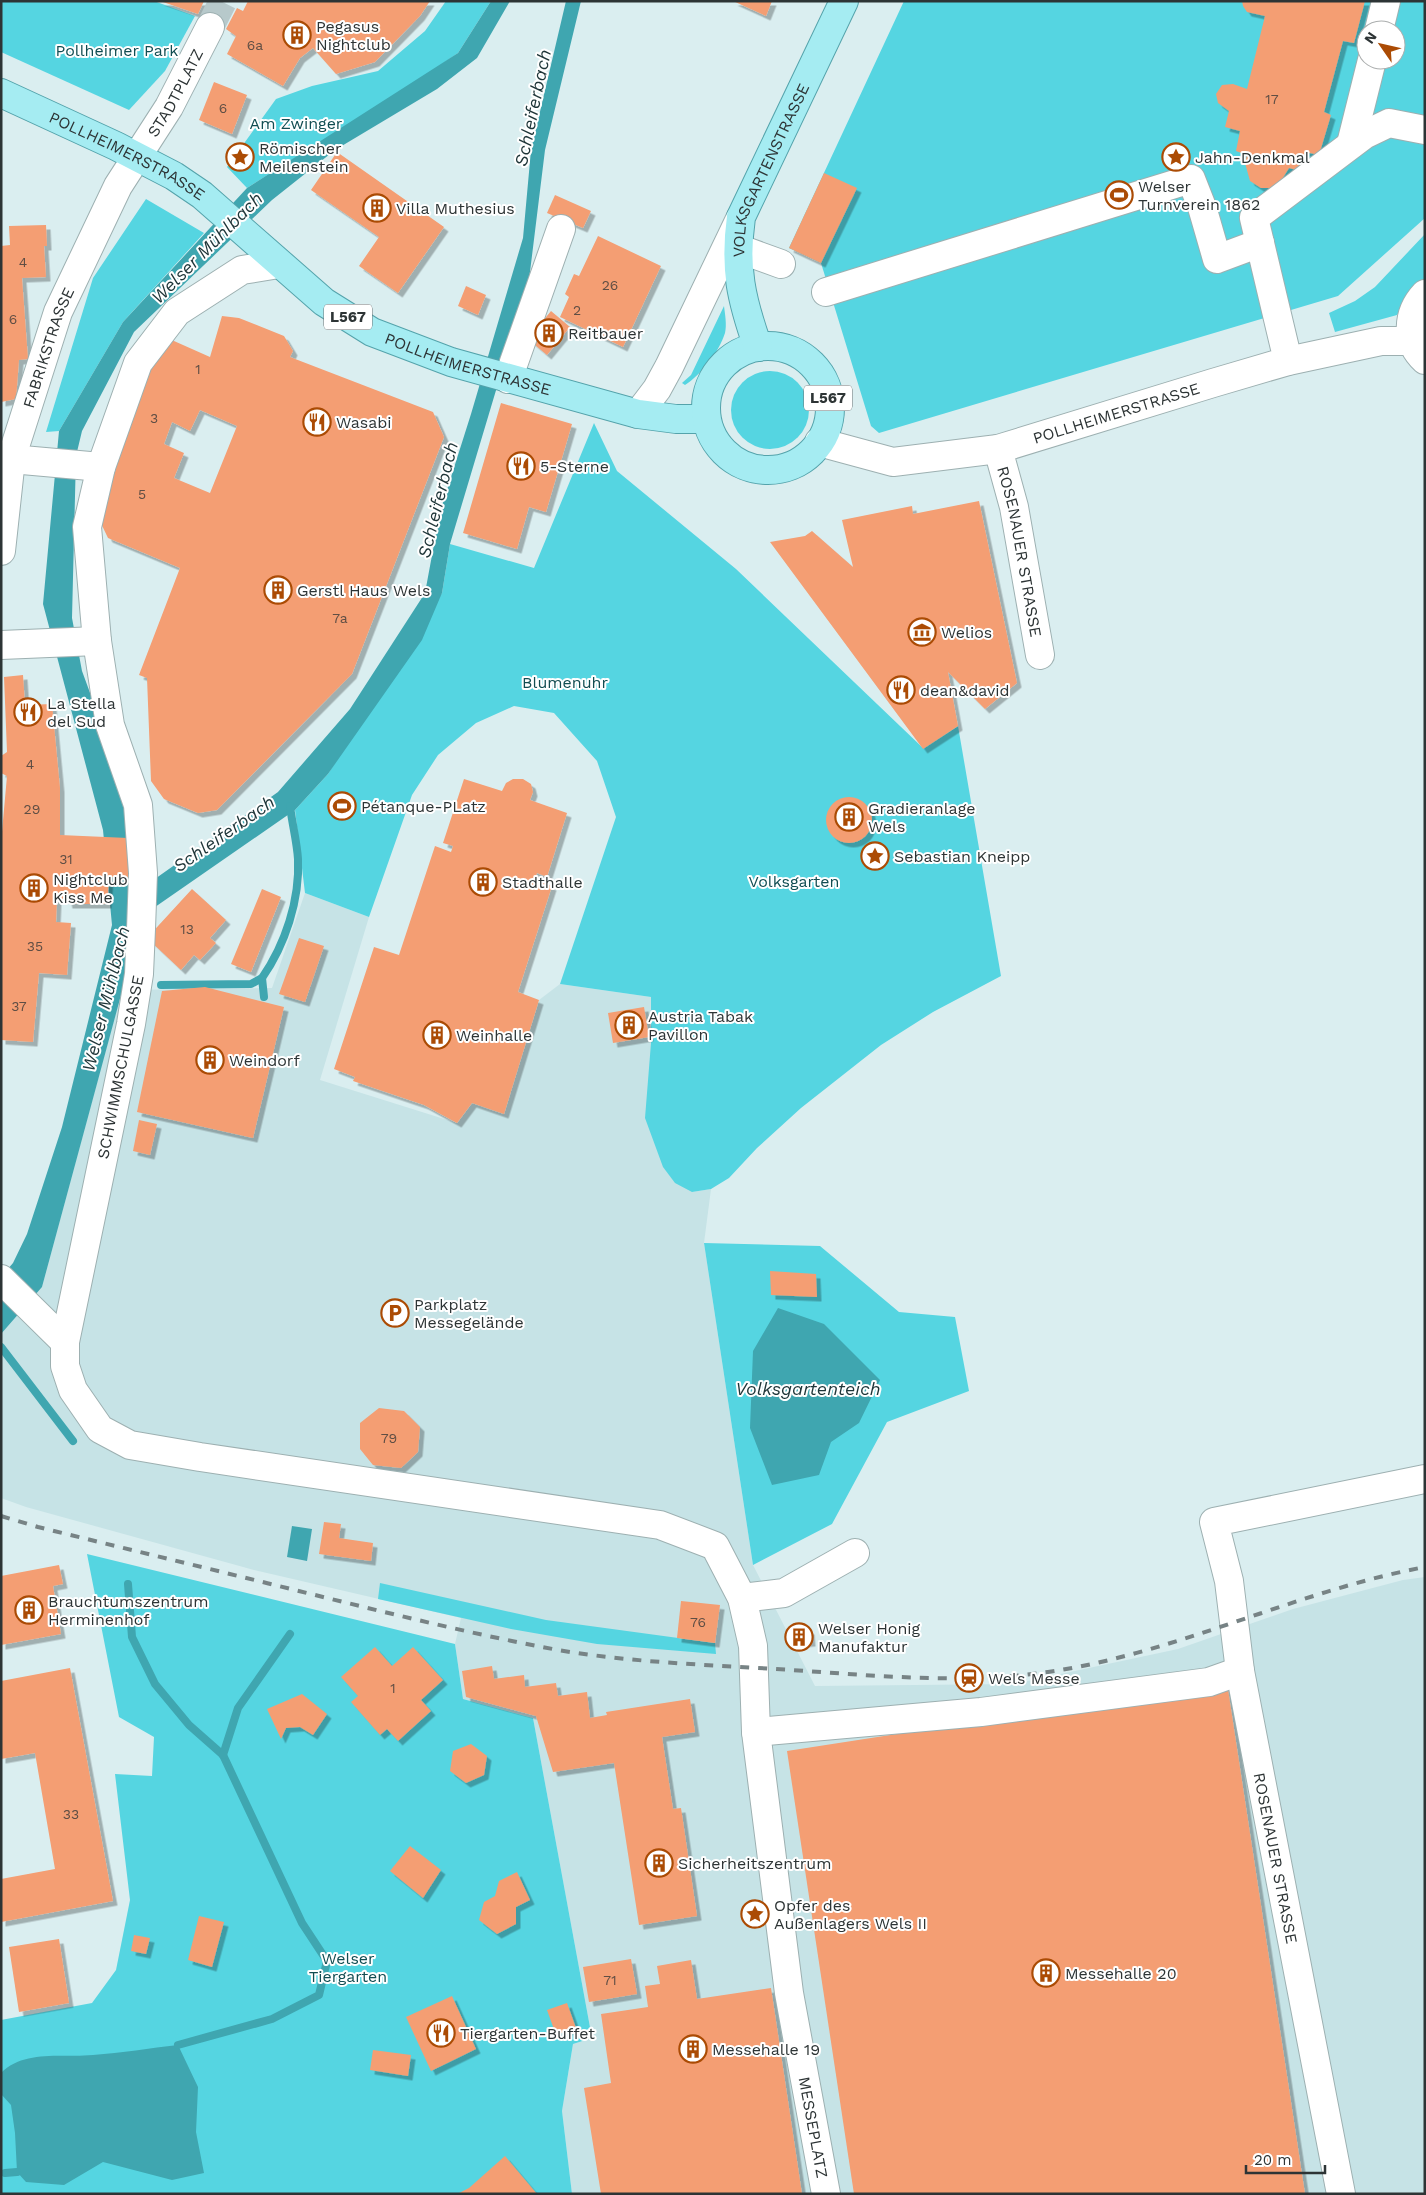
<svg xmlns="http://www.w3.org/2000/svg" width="1426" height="2195" viewBox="0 0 1426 2195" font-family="'Work Sans',sans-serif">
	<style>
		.built { fill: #c6e3e6 }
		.green { fill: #55d5e1; fill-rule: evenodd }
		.water { fill: #3fa6b0 }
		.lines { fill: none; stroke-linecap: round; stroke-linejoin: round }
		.stream { stroke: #3fa6b0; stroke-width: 8 }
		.building { fill: #f49e73; fill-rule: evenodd; filter: url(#shadow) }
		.minor-tunnel { stroke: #b7c9cb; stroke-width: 28; stroke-dasharray: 28 14; stroke-linecap: butt }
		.minor-casing { stroke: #9db0b1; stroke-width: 30 }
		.major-casing { stroke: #54a3ab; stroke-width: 30 }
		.minor { stroke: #fff; stroke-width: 28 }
		.major { stroke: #a5ecf2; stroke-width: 28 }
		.rail { stroke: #778385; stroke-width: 4; stroke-dasharray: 9 9; stroke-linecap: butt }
		.labels { text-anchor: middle; stroke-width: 4; stroke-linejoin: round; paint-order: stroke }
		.number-label { font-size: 14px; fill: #5f4e44 }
		.shield { fill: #fff; stroke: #6c7172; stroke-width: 1 }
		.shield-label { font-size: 15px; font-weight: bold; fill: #2d3435 }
		.poi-label { font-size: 16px; fill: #2d3435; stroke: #fff; text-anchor: start }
		.park-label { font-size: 16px; fill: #114d52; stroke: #fff }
		.street-label { font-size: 16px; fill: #2d3435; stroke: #fff }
		.water-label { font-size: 18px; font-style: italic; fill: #1e3538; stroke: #fff }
	</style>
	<defs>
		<filter id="shadow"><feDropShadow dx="4.5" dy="4.5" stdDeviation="0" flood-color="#0004"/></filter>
	</defs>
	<rect width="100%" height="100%" fill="#daeef0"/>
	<!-- built -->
	<polygon class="built" points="305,893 369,917 320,1080 457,1123 472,1103 504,1113 539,1000 560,984 651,997 651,1043 692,1192 711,1189 704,1243 753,1565 815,1686 1014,1684 1178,1649 1293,1609 1403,1580 1425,1577 1425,2194 572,2194 562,2111 573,2044 592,2038 533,1718 463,1699 455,1644 461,1618 254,1570 26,1507 1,1498 1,1334 42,1287 122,990 272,988"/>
	<!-- green -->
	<g class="green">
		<polygon points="1,1 154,1 195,16 165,71 129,110 1,52"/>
		<polygon points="446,1 491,1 458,53 419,80 247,188 227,167 276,99 312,86 378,71 425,31"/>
		<path d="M904,1H1425V218L1338,296L879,433L871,426L821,263L789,248ZM1366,30H1396V60H1366Z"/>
		<polygon points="146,199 204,233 123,322 59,431 46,432 93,278"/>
		<polygon points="1425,234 1425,280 1418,284 1397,315 1335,332 1329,313 1355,301 1375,287"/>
		<path d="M724,306C725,314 727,325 725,333C719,352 701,375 685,385L682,383L691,375Z"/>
		<circle cx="770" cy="410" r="39"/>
		<polygon points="594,423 617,471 736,569 923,748 958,726 1001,976 933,1012 881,1045 801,1108 757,1148 729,1178 711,1189 692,1192 675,1183 663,1167 645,1118 651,1043 651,997 560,984 616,817 597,761 554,713 514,706 476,723 438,755 412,795 369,917 305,893 295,810 328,774 442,593 450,544 534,568"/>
		<polygon points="704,1243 820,1246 899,1312 955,1317 969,1391 887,1422 832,1524 753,1565"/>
		<polygon points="87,1554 455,1644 463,1699 533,1718 592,2038 573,2044 562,2111 572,2194 1,2194 1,2020 92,2003 116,1970 130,1900 115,1774 152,1776 154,1737 119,1717"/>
		<polygon points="380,1583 546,1620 715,1643 716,1654 597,1644 511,1629 378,1599"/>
	</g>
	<!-- water -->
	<g class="water">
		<polygon points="491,1 510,1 477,58 437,89 335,150 272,200 134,332 82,431 76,456 72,618 82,671 118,769 136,879 135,893 278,792 350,709 425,593 440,512 471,414 523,238 531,150 566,1 581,1 545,150 529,280 450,544 442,593 422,640 328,774 295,810 132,923 124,984 42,1287 1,1334 1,1277 13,1263 27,1234 62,1127 112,925 103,830 43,604 59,431 123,322 247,188 458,53"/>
		<polygon points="778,1308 824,1324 880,1380 859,1423 831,1442 819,1475 772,1485 750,1428 753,1351"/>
		<polygon points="292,1526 312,1529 307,1561 287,1557"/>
		<path d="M178,2045L198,2087L196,2132L204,2173L172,2180L103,2162L64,2185L26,2182L17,2172L15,2133L11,2105L1,2094V2073C24,2049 64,2058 93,2055C122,2053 150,2048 178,2045Z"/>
	</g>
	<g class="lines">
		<!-- stream -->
		<g class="stream">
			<polyline points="161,985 251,984 262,978"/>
			<path d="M264,997L262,978C285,945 300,900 298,859C297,842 292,823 290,806"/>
			<polyline points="1,1347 73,1441"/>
			<polyline points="128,1584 132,1637 155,1684 189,1725 223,1755 302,1923 327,1961 319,1995 272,2019 178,2045"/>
			<polyline points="223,1755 238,1708 290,1634"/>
			<polyline points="5,2173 17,2172"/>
		</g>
	</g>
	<!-- building -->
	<g class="building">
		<polygon points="160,1 204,1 198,14"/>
		<polygon points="248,1 430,1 420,16 375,62 336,74 313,48 300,58 283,86 227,54 236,36 226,29 237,8 243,11"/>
		<polygon points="733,1 772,1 766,16"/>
		<polygon points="1242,1 1365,1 1354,43 1343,41 1324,112 1331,115 1319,155 1305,152 1300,171 1289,168 1279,184 1272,188 1261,188 1250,181 1245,163 1247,155 1236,151 1240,131 1225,127 1229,111 1218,103 1216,94 1222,85 1233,84 1247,89 1265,16 1247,12 1243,6"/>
		<polygon points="214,82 247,95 232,134 199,120"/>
		<polygon points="337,152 444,227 398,293 359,266 379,237 311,190"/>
		<polygon points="824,173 857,188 821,263 789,248"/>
		<polygon points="555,195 591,211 583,228 547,213"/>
		<polygon points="46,225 47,246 44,246 46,277 22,278 28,359 19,360 16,399 1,402 1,246 10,245 9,226"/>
		<polygon points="598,236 661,266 623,347 560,317 569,297 565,294 574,274 579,276"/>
		<polygon points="466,286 486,295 478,315 458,306"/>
		<polygon points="551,311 570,327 547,355 528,339"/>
		<path d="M222,316L239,318L284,336L293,351L290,357L433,412L444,437L352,674L217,810L198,813L164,799L151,781L147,678L139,675L180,568L108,538L96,513L111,453L165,337L210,357ZM200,410L237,426L210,493L174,478L184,453L164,444L172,422L190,431Z"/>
		<polygon points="501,403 572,424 546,512 529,507 517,549 463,533"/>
		<polygon points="979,501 1017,683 985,709 948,672 958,726 923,749 770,542 805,536 812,531 853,567 842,520 912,506 913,514"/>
		<polygon points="23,675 25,705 52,704 60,788 60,835 128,838 133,878 109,877 107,904 68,904 67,899 57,899 56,922 71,923 67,975 39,973 33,1042 1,1040 1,843 7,776 1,773 1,756 7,752 4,677"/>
		<polygon points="464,779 502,791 506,783 513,779 523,779 531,784 533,792 530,800 567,813 547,877 537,873 535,879 552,886 518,992 539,1000 504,1114 472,1103 457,1123 424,1105 353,1081 355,1077 334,1069 374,947 399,955 435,846 451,852 453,846 443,843"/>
		<circle cx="849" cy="820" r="23"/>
		<polygon points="192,889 226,920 210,938 216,943 200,960 194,955 181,970 147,938"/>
		<polygon points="262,889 281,897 251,972 231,964"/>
		<polygon points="299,938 324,946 305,1002 279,994"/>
		<polygon points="205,987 284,1007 253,1138 137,1112 162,991"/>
		<polygon points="644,1007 649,1037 613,1043 608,1013"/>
		<polygon points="139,1120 157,1124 150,1155 133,1151"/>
		<polygon points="770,1271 816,1274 817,1297 771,1295"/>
		<polygon points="379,1408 404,1411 420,1427 418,1452 401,1468 373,1465 360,1449 360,1423"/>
		<polygon points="324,1522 341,1524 339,1538 373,1543 371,1561 319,1554"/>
		<polygon points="59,1565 63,1584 53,1586 61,1634 1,1645 1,1576"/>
		<polygon points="681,1601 720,1605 715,1643 677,1638"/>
		<polygon points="810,1630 811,1642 788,1644 787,1631"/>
		<polygon points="375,1647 392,1666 413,1647 443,1680 421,1700 431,1711 398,1741 387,1729 380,1735 351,1702 358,1696 341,1677"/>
		<polygon points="492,1666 494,1679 524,1675 525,1687 556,1683 558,1696 587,1692 590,1718 607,1715 606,1712 690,1699 695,1732 662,1737 673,1809 681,1808 697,1916 639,1925 614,1763 553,1772 536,1716 466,1697 462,1671"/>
		<polygon points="70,1668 113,1901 1,1922 1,1879 55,1869 35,1753 1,1759 1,1681"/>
		<polygon points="1227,1683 1305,2194 854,2194 787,1751"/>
		<polygon points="302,1694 327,1714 313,1735 300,1727 286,1728 281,1739 267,1709"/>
		<polygon points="471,1744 487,1756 484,1775 466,1783 450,1771 453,1751"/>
		<polygon points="410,1846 441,1870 423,1898 390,1871"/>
		<polygon points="517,1872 530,1900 516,1907 516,1924 497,1934 479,1920 484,1902 495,1896 499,1881"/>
		<polygon points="199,1916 224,1922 212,1967 188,1960"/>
		<polygon points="134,1935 150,1938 146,1954 131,1951"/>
		<polygon points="59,1939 69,2003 19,2012 9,1947"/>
		<polygon points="631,1959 637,1994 589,2002 583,1967"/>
		<polygon points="691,1960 697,1999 771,1988 802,2194 601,2194 584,2088 611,2083 601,2014 648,2007 645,1986 660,1984 657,1966"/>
		<polygon points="452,1996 476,2049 431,2071 406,2017"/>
		<polygon points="567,2003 576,2028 556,2035 547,2010"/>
		<polygon points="373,2050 411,2055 408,2076 370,2070"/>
		<polygon points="505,2156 537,2194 457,2194 469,2188"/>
	</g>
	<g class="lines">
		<!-- minor-tunnel -->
		<polyline class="minor-tunnel" points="210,27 223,1"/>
		<!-- minor casing -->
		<g class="minor-casing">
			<g id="minor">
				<polyline points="1379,30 1386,1"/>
				<polyline points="1351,144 1372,60"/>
				<polyline points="737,248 781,264"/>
				<path id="s1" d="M279,264L242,270L177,312L138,363L101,467L87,527L97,641L110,725L138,805L143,873L141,929L139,974L131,1024L65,1342V1366L73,1390L100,1429L130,1445L200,1457L660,1525L715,1546L742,1598L753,1646L756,1732L789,1993L826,2194"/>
				<polyline points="826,292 1191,179 1202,207 1217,259 1260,243"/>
				<path d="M1425,294C1407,313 1405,342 1425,360"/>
				<polyline points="1288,361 1254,218 1364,135 1389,123 1425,130"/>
				<polyline points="508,379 561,229"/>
				<polyline points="638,414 657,389 669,367 740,219"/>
				<path id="s2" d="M819,442L893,462L998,449L1213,383L1288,361L1381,341H1412"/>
				<path id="s3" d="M998,449L1014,507L1040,655"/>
				<polyline points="11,459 101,467"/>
				<path id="s4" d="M1,551L11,459L58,312L118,186L169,107L210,27"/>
				<polyline points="1,645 97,641"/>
				<polyline points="1,1279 65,1342"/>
				<polyline points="742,1598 784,1593 855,1553"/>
				<polyline points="756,1732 981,1712 1209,1682 1240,1671"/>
				<polyline points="1341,2194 1240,1671 1229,1581 1214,1522 1425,1479"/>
			</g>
		</g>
		<!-- major casing -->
		<g class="major-casing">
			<g id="major">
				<path id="s5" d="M1,93L116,146L174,176L202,195L324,302L372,332L451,362L638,414L676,419H706"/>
				<circle cx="768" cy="408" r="62"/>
				<path id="s6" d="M758,347C741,299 734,268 741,217L844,1"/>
			</g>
		</g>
		<!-- minor -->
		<use href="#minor" class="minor"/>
		<!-- major -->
		<use href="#major" class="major"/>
		<!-- rail -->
		<path class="rail" d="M1,1516L38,1527C131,1550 223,1572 315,1595C396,1615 477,1635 558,1650C635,1663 714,1665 792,1670C878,1676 963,1684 1048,1672C1178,1653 1296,1591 1425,1567"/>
	</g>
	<!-- icons -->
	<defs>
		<g id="building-ring" transform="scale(1.4375)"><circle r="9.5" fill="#fff" stroke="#ab4b04" stroke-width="1.5"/><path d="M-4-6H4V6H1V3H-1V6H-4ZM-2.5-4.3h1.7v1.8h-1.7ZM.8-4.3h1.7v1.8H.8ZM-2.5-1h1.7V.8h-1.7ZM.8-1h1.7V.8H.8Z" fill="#ab4b04"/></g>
		<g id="sight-ring" transform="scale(1.4375)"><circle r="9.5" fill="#fff" stroke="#ab4b04" stroke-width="1.5"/><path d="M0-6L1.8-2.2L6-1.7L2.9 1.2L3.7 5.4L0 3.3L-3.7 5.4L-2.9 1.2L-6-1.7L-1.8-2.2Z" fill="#ab4b04"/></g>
		<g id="stadium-ring" transform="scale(1.4375)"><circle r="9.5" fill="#fff" stroke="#ab4b04" stroke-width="1.5"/><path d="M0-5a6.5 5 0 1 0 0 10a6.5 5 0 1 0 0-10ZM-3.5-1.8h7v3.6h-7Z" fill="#ab4b04"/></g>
		<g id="restaurant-ring" transform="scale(1.4375)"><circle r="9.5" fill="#fff" stroke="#ab4b04" stroke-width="1.5"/><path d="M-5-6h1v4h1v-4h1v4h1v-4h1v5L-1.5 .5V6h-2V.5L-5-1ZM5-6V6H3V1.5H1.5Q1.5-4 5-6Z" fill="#ab4b04"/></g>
		<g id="museum-ring" transform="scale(1.4375)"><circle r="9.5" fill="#fff" stroke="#ab4b04" stroke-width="1.5"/><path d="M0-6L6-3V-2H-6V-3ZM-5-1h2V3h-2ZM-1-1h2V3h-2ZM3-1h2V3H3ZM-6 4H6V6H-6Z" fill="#ab4b04"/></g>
		<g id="parking-ring" transform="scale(1.4375)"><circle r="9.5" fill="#fff" stroke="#ab4b04" stroke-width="1.5"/><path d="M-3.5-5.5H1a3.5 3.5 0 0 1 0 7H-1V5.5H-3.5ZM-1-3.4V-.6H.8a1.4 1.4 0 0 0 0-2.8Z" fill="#ab4b04"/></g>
		<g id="station-ring" transform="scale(1.4375)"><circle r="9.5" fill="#fff" stroke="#ab4b04" stroke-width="1.5"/><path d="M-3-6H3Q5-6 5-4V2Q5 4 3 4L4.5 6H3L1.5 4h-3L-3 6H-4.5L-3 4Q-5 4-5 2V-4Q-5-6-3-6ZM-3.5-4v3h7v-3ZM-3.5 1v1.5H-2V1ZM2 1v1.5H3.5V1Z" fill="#ab4b04"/></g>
	</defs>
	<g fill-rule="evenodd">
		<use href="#building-ring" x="297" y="35"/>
		<use href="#sight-ring" x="240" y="157"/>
		<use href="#sight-ring" x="1176" y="157"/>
		<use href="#stadium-ring" x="1119" y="195"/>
		<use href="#building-ring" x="377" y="208"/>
		<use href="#building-ring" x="549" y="333"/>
		<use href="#restaurant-ring" x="317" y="422"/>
		<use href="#restaurant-ring" x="521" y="466"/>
		<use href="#building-ring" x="278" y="590"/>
		<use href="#museum-ring" x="922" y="632"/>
		<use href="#restaurant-ring" x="901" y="690"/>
		<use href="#restaurant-ring" x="28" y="712"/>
		<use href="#stadium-ring" x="342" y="806"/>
		<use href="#building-ring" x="849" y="817"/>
		<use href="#sight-ring" x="875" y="856"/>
		<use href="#building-ring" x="483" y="882"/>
		<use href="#building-ring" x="34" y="888"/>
		<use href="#building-ring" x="629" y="1025"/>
		<use href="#building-ring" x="437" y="1035"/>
		<use href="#building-ring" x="210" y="1060"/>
		<use href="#parking-ring" x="395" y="1313"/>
		<use href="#building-ring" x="29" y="1610"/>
		<use href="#building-ring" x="799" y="1637"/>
		<use href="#station-ring" x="969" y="1678"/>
		<use href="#building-ring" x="659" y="1863"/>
		<use href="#sight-ring" x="755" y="1914"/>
		<use href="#building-ring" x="1046" y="1973"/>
		<use href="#restaurant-ring" x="441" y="2033"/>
		<use href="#building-ring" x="693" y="2049"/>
	</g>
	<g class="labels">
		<!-- number labels -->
		<g class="number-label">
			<text x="255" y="50">6a</text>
			<text x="1272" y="104">17</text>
			<text x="223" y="113">6</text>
			<text x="23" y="267">4</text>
			<text x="610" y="290">26</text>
			<text x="577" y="315">2</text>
			<text x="13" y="324">6</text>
			<text x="198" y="374">1</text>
			<text x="154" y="423">3</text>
			<text x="142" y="499">5</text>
			<text x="340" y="623">7a</text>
			<text x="30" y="769">4</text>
			<text x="32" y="814">29</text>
			<text x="66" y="864">31</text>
			<text x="187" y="934">13</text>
			<text x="35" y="951">35</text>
			<text x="19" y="1011">37</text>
			<text x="389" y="1443">79</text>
			<text x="698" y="1627">76</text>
			<text x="393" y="1693">1</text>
			<text x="71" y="1819">33</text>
			<text x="610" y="1985">71</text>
		</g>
		<!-- shield labels -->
		<g class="shield">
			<rect x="324" y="304.5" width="48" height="25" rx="4"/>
			<rect x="804" y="385.5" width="48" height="25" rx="4"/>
		</g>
		<g class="shield-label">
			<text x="348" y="322">L567</text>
			<text x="828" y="403">L567</text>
		</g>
		<!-- poi labels -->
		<g class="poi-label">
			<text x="316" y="32">Pegasus<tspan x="316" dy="18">Nightclub</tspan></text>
			<text x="259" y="154">Römischer<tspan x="259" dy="18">Meilenstein</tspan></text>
			<text x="1195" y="163">Jahn-Denkmal</text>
			<text x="1138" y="192">Welser<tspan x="1138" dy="18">Turnverein 1862</tspan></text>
			<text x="396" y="214">Villa Muthesius</text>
			<text x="568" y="339">Reitbauer</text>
			<text x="336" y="428">Wasabi</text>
			<text x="540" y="472">5-Sterne</text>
			<text x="297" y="596">Gerstl Haus Wels</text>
			<text x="941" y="638">Welios</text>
			<text x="920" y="696">dean&amp;david</text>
			<text x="47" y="709">La Stella<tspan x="47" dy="18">del Sud</tspan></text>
			<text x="361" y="812">Pétanque-PLatz</text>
			<text x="868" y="814">Gradieranlage<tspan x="868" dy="18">Wels</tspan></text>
			<text x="894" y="862">Sebastian Kneipp</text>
			<text x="53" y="885">Nightclub<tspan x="53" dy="18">Kiss Me</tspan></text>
			<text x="502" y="888">Stadthalle</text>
			<text x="648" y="1022">Austria Tabak<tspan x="648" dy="18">Pavillon</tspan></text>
			<text x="456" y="1041">Weinhalle</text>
			<text x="229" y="1066">Weindorf</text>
			<text x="414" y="1310">Parkplatz<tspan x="414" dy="18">Messegelände</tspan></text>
			<text x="48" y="1607">Brauchtumszentrum<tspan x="48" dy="18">Herminenhof</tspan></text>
			<text x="818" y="1634">Welser Honig<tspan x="818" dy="18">Manufaktur</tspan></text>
			<text x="988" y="1684">Wels Messe</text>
			<text x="678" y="1869">Sicherheitszentrum</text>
			<text x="774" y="1911">Opfer des<tspan x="774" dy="18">Außenlagers Wels II</tspan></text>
			<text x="1065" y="1979">Messehalle 20</text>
			<text x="460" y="2039">Tiergarten-Buffet</text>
			<text x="712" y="2055">Messehalle 19</text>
		</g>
		<!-- park labels -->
		<g class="park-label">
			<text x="117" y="56">Pollheimer Park</text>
			<text x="296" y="129">Am Zwinger</text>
			<text x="565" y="688">Blumenuhr</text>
			<text x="794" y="887">Volksgarten</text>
			<text x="348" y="1964">Welser<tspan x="348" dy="18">Tiergarten</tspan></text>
		</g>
		<!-- street labels -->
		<g class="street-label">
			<text dy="6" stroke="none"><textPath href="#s4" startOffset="496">STADTPLATZ</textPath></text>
			<text dy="6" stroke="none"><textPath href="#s5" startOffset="141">POLLHEIMERSTRASSE</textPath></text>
			<text dy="6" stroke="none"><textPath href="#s6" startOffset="186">VOLKSGARTENSTRASSE</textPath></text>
			<text dy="6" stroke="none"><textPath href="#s4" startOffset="210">FABRIKSTRASSE</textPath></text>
			<text dy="6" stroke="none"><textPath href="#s5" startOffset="546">POLLHEIMERSTRASSE</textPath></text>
			<text dy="6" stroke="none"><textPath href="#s2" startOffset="306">POLLHEIMERSTRASSE</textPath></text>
			<text dy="6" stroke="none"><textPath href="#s3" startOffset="105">ROSENAUER STRASSE</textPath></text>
			<text transform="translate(120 1067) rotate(-79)" y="6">SCHWIMMSCHULGASSE</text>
			<text transform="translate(1276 1858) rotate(79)" y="6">ROSENAUER STRASSE</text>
			<text dy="6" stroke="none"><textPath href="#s1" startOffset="2499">MESSEPLATZ</textPath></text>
		</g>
		<!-- water labels -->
		<g class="water-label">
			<text transform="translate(533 108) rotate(-78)" y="6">Schleiferbach</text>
			<text transform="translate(207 248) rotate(-45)" y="6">Welser Mühlbach</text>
			<text transform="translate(438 500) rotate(-76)" y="6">Schleiferbach</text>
			<text transform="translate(224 834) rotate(-35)" y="6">Schleiferbach</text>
			<text transform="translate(106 999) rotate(-76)" y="6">Welser Mühlbach</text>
			<text x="808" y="1395">Volksgartenteich</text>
		</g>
	</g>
	<!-- border -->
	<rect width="1426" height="2195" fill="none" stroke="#2d3435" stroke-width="5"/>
	<!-- north arrow -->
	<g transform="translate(1381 45) rotate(304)"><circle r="24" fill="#ffffff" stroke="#abaeae"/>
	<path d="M0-4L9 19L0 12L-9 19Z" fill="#ab4b04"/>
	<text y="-8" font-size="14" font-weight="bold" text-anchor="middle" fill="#2d3435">N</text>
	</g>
	<!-- scale -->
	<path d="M1246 2165v8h79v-8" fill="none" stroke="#2d3435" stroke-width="2.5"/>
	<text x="1254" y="2165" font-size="15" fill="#2d3435" stroke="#ffffff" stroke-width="4" paint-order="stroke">20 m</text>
</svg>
